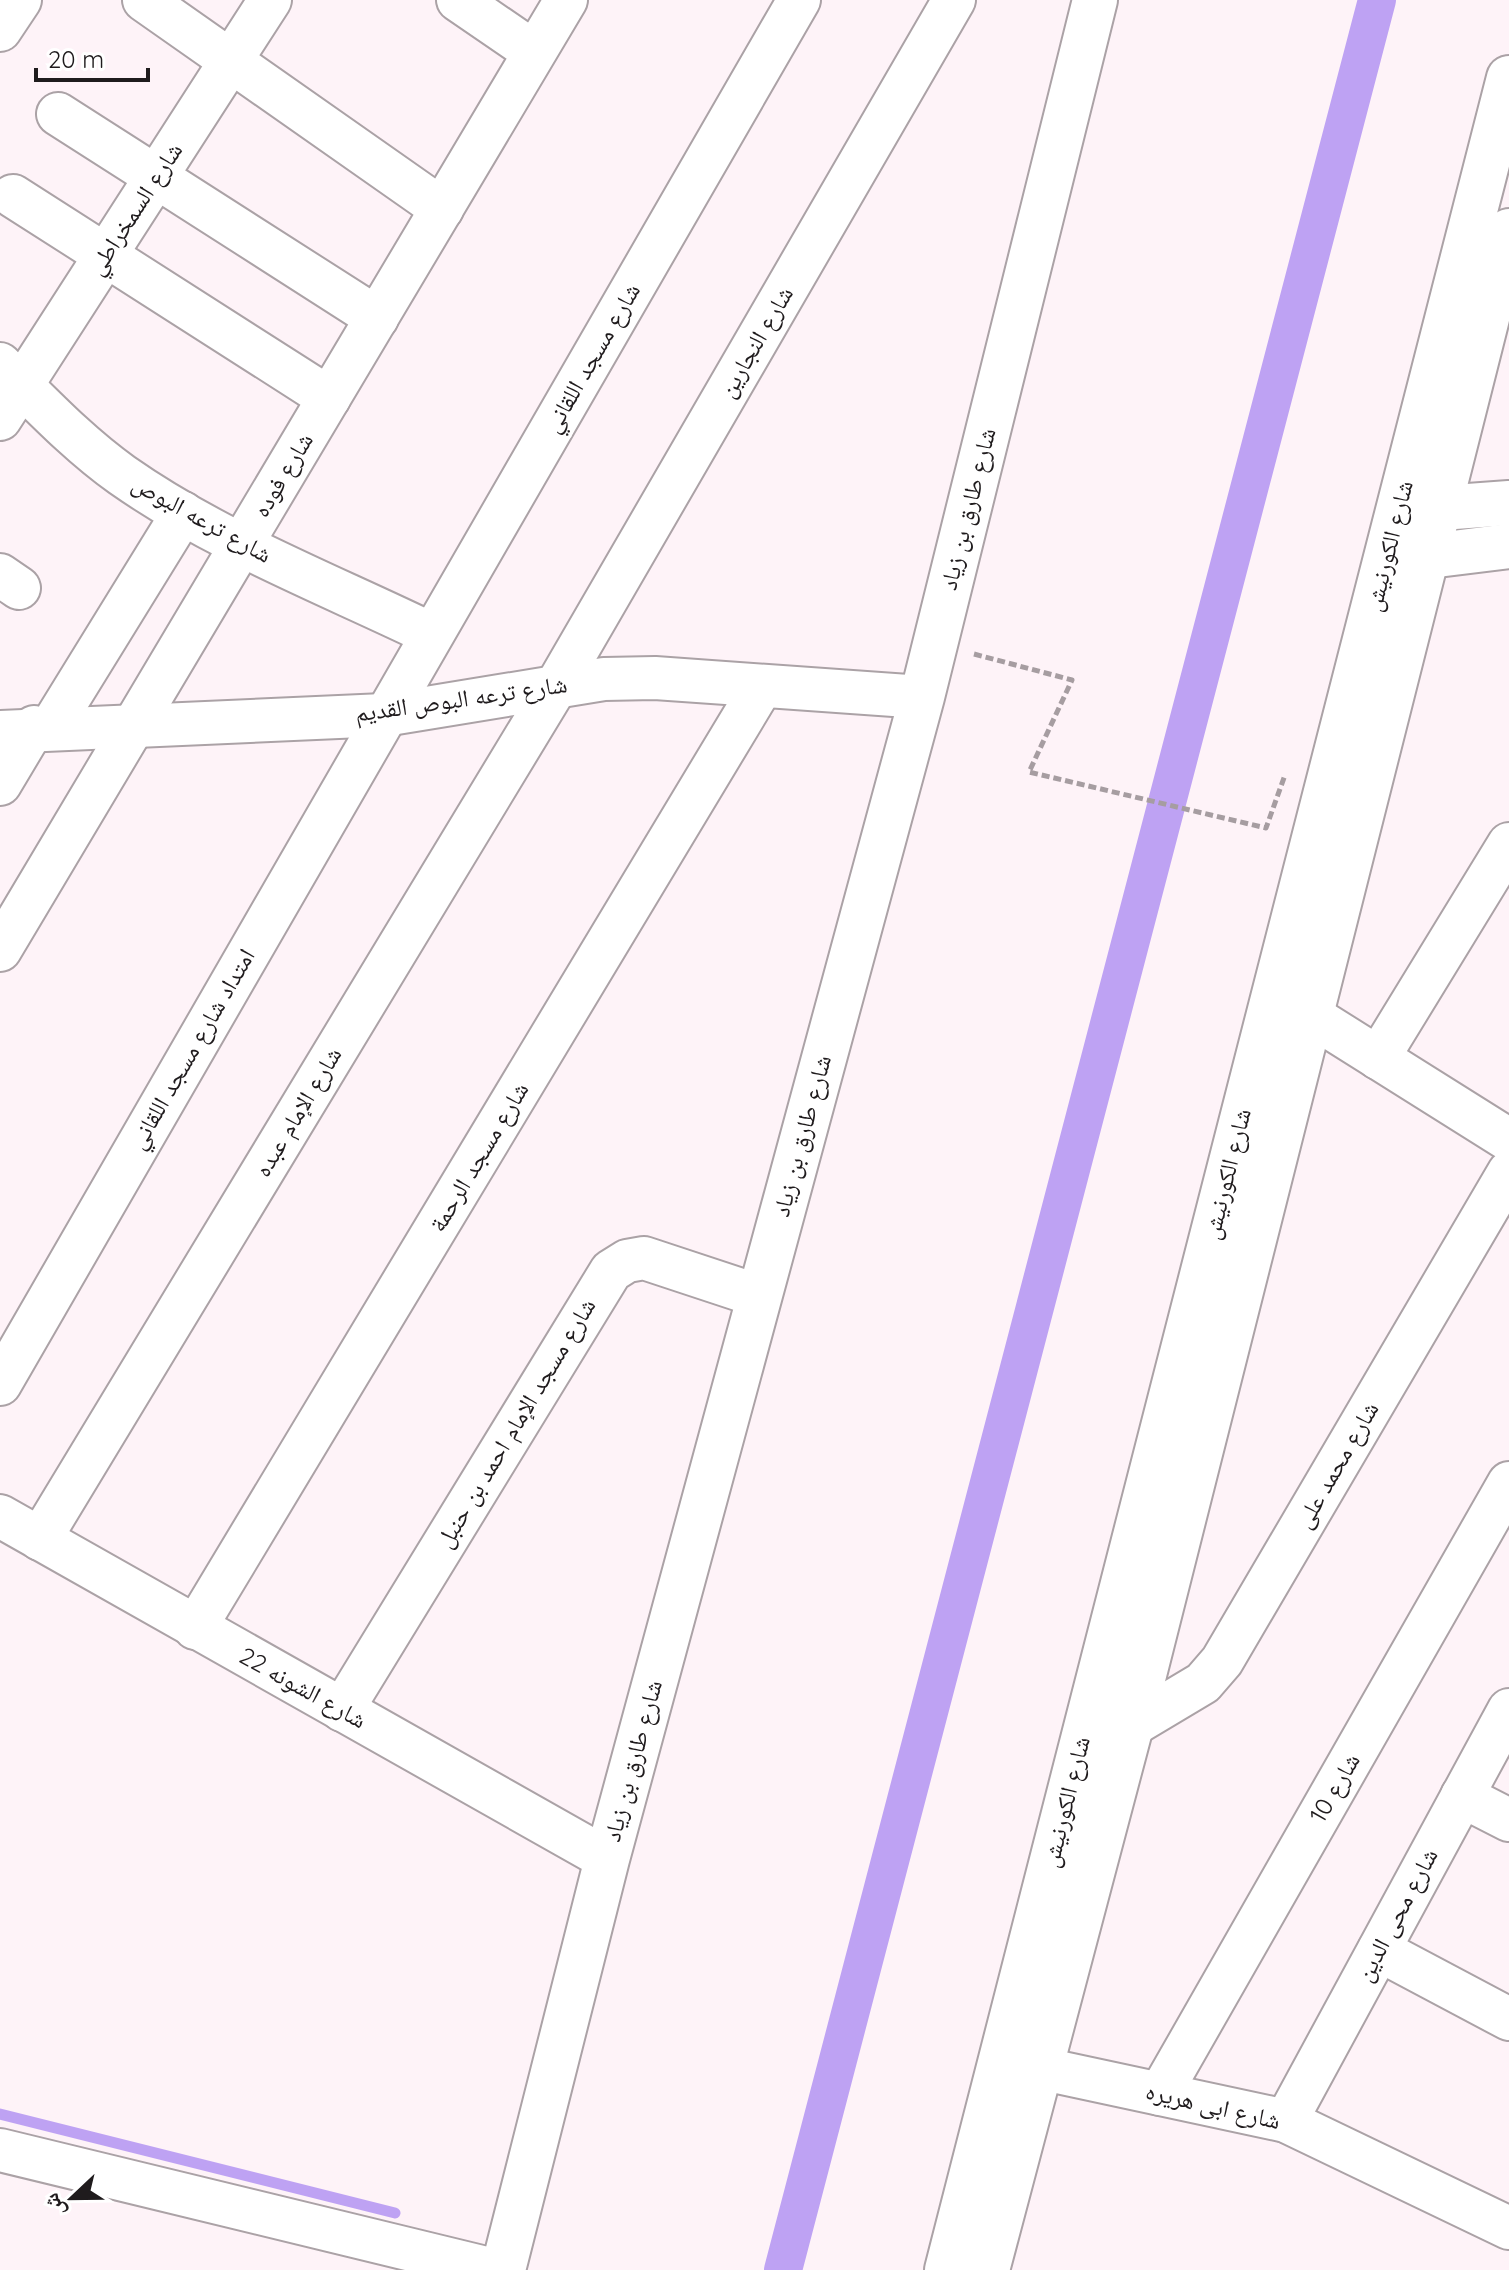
<svg xmlns="http://www.w3.org/2000/svg" width="1509" height="2270" viewBox="0 0 1509 2270" font-family="Quicksand,'Noto Naskh Arabic',sans-serif">
	<style>
		.lines { fill: none; stroke-linecap: round; stroke-linejoin: round }
		.stream { stroke: #bea2f3; stroke-width: 11 }
		.canal { stroke: #bea2f3; stroke-width: 38 }
		.minor-casing { stroke: #aba2a6; stroke-width: 46 }
		.tertiary-casing { stroke: #aba2a6; stroke-width: 48 }
		.secondary-casing { stroke: #aba2a6; stroke-width: 48 }
		.path { stroke: #a69da1; stroke-width: 5; stroke-dasharray: 8 4; stroke-linecap: butt }
		.minor { stroke: #fff; stroke-width: 42 }
		.tertiary { stroke: #fff; stroke-width: 44 }
		.secondary { stroke: #fff; stroke-width: 44 }
		.labels { text-anchor: middle; stroke-width: 6; stroke-linejoin: round; paint-order: stroke }
		.street-label { font-size: 24px; fill: #1f1b1d; stroke: #fff }
	</style>
	<rect width="100%" height="100%" fill="#fef3f8"/>
	<g class="lines">
		<!-- stream -->
		<polyline class="stream" points="0,2114 395,2213"/>
		<!-- canal -->
		<polyline class="canal" points="783,2270 1377,0"/>
		<!-- minor casing -->
		<g class="minor-casing">
			<g id="minor">
				<polyline points="144,0 442,209"/>
				<polyline points="458,0 534,52"/>
				<polyline points="0,30 20,0"/>
				<polyline points="58,114 377,318"/>
				<polyline points="13,196 329,398"/>
				<path d="M0,364C39,402 77,443 122,475C216,541 328,584 431,634"/>
				<polyline points="0,419 270,0"/>
				<polyline points="0,575 19,588"/>
				<polyline points="51,727 183,513"/>
				<polyline points="0,732 384,715 604,679 655,678 922,697"/>
				<polyline points="0,784 34,727"/>
				<polyline points="0,950 566,0"/>
				<polyline points="1310,1015 1509,1140"/>
				<polyline points="1378,1058 1509,844"/>
				<polyline points="0,1384 799,0"/>
				<polyline points="0,1516 607,1859"/>
				<polyline points="40,1539 557,685 954,0"/>
				<polyline points="195,1628 762,686"/>
				<polyline points="342,1710 611,1271 627,1261 644,1258 759,1296"/>
				<polyline points="1131,1726 1203,1683 1222,1661 1509,1172"/>
				<polyline points="1462,1796 1509,1820"/>
				<polyline points="1379,1950 1509,2019"/>
				<polyline points="1039,2068 1286,2121 1509,2228"/>
				<polyline points="1160,2094 1509,1483"/>
				<polyline points="1286,2121 1509,1710"/>
				<polyline points="0,2150 494,2270"/>
			</g>
		</g>
		<!-- tertiary casing -->
		<g class="tertiary-casing">
			<g id="tertiary">
				<polyline points="1441,508 1509,503"/>
				<polyline points="1429,556 1509,546"/>
			</g>
		</g>
		<!-- secondary casing -->
		<g class="secondary-casing">
			<g id="secondary">
				<polyline points="503,2270 607,1859 922,697 1095,0"/>
				<polyline points="947,2270 1509,78"/>
				<polyline points="987,2270 1131,1726 1509,231"/>
			</g>
		</g>
		<!-- path -->
		<polyline class="path" points="974,654 1072,680 1029,772 1266,828 1285,775"/>
		<!-- minor -->
		<use href="#minor" class="minor"/>
		<!-- tertiary -->
		<use href="#tertiary" class="tertiary"/>
		<!-- secondary -->
		<use href="#secondary" class="secondary"/>
	</g>
	<g class="labels">
		<!-- street labels -->
		<g class="street-label">
			<text transform="translate(135 209) rotate(-57)" y="8">شارع السمخراطي</text>
			<text transform="translate(756 342) rotate(-60)" y="8">شارع النجارين</text>
			<text transform="translate(592 358) rotate(-60)" y="8">شارع مسجد اللقاني</text>
			<text transform="translate(283 475) rotate(-59)" y="8">شارع فوده</text>
			<text transform="translate(968 509) rotate(-76)" y="8">شارع طارق بن زياد</text>
			<text transform="translate(202 519) rotate(29)" y="8">شارع ترعه البوص</text>
			<text transform="translate(1389 546) rotate(-76)" y="8">شارع الكورنيش</text>
			<text transform="translate(461 699) rotate(-8)" y="8">شارع ترعه البوص القديم</text>
			<text transform="translate(192 1049) rotate(-60)" y="8">امتداد شارع مسجد اللقاني</text>
			<text transform="translate(298 1112) rotate(-59)" y="8">شارع الإمام عبده</text>
			<text transform="translate(802 1136) rotate(-75)" y="8">شارع طارق بن زياد</text>
			<text transform="translate(479 1157) rotate(-59)" y="8">شارع مسجد الرحمة</text>
			<text transform="translate(1227 1174) rotate(-76)" y="8">شارع الكورنيش</text>
			<text transform="translate(516 1423) rotate(-59)" y="8">شارع مسجد الإمام احمد بن حنبل</text>
			<text transform="translate(1337 1465) rotate(-60)" y="8">شارع محمد على</text>
			<text transform="translate(303 1688) rotate(29)" y="8">شارع الشونه 22</text>
			<text transform="translate(633 1761) rotate(-75)" y="8">شارع طارق بن زياد</text>
			<text transform="translate(1335 1788) rotate(-60)" y="8">شارع 10</text>
			<text transform="translate(1066 1802) rotate(-76)" y="8">شارع الكورنيش</text>
			<text transform="translate(1397 1915) rotate(-62)" y="8">شارع محى الدين</text>
			<text transform="translate(1213 2106) rotate(13)" y="8">شارع ابى هريره</text>
		</g>
	</g>
	<!-- north arrow -->
	<g transform="translate(72 2198) rotate(248)" stroke="#ffffff" stroke-width="6" paint-order="stroke">
	<path d="M0-6L14 30L0 20L-14 30Z" fill="#1f1b1d"/>
	<text y="-12" font-size="22" font-weight="bold" text-anchor="middle" fill="#1f1b1d">ش</text>
	</g>
	<!-- scale -->
	<path d="M36 68v12h112v-12" fill="none" stroke="#1f1b1d" stroke-width="4"/>
	<text x="48" y="68" font-size="24" fill="#1f1b1d" stroke="#ffffff" stroke-width="6" paint-order="stroke">20 m</text>
</svg>
